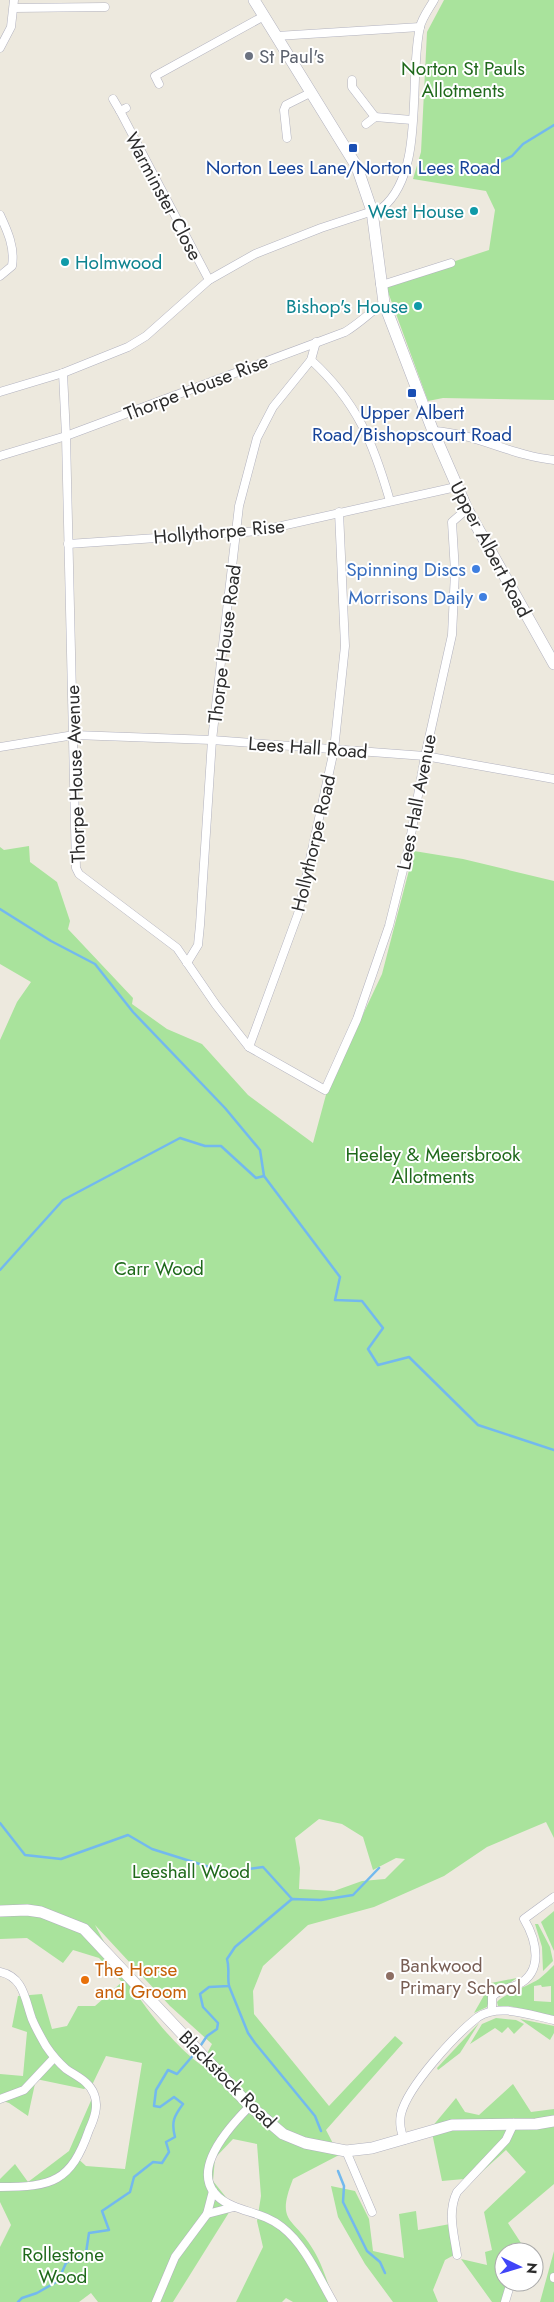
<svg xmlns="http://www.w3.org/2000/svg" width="554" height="2302" viewBox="0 0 554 2302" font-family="Jost,sans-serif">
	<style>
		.green { fill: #a9e39c; fill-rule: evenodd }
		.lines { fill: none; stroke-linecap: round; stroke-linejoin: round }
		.stream { stroke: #73b9ee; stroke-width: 2.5 }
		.street-casing { stroke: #b2b2bf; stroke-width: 9 }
		.secondary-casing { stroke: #b2b2bf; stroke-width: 12 }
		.street { stroke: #fff; stroke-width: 8 }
		.secondary { stroke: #fff; stroke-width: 11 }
		.worship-dot { fill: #6b7280; stroke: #fff; stroke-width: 2 }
		.transit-dot { fill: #1a4fb4; stroke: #fff; stroke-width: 2 }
		.culture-dot { fill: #0f9aa8; stroke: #fff; stroke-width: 2 }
		.shop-dot { fill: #3f7fe0; stroke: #fff; stroke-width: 2 }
		.education-dot { fill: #8d6e63; stroke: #fff; stroke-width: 2 }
		.food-dot { fill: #e8710a; stroke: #fff; stroke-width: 2 }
		.labels { text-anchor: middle; stroke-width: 4; stroke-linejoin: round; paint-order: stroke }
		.worship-label { font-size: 19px; fill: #5b616d; stroke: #fff; text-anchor: start }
		.park-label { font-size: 19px; fill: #1f691b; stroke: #fff }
		.transit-label { font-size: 19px; fill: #164399; stroke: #fff }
		.street-label { font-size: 19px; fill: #2c2c2c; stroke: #fff }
		.culture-label { font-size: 19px; fill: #0d838f; stroke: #fff; text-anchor: end }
		.shop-label { font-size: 19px; fill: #366cbe; stroke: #fff; text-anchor: end }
		.education-label { font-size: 19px; fill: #785e54; stroke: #fff; text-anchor: start }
		.food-label { font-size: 19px; fill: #c56008; stroke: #fff; text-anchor: start }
	</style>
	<rect width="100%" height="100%" fill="#ede9de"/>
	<!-- green -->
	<g class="green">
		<polygon points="444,0 554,0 554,400 443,398 428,401 385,284 489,250 495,210 486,191 413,179 421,152 427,32"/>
		<path d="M29,846L30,862L57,882L70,921L68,929L133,998L132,1004L167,1029L202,1044L248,1095L313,1143L327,1091L382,974L414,851L463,859L554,881V1838L546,1822L487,1847L444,1876L374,1907L308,1925L263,1966L253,1991L254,2014L329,2106L395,2036L403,2043L326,2130L339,2155L293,2179C275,2225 294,2216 314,2251C323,2266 328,2285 335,2302H293L286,2298L282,2302H236L263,2247L257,2221L261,2196L257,2144L233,2139L215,2158L213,2181L233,2206L173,2302H98L91,2293L79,2302H0V2247L11,2225L0,2202V2179L15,2164L28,2182L69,2151L93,2096V2111L75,2156L86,2166L125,2169L142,2063L106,2056L93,2083L84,2089L36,2079L28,2116L9,2103L0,2100V2074L23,2076L27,2032L12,2027L18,1996L42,1994L52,2029L67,2026L78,2006H95L122,1982L99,1958L73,1950L63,1963L27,1938L0,1939V1040L17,1002L31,982L0,964V847L4,850ZM319,1819L342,1824L363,1837L373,1870L396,1858L405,1859L385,1879L362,1881L334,1891L299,1889L300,1868L295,1838ZM95,1925L170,2006L212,2044L201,2065C159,2034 119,1971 95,1925Z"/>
		<polygon points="554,1911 554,1951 541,1922"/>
		<polygon points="535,1924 538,1924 550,1947 553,1961 543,1971 542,1947"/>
		<path d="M554,1965V2016L509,2006H498L497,2002C503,1994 529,1986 539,1979C544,1975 549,1970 554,1965ZM541,1985L542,1987L551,1986V2002L534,2001V1986Z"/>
		<polygon points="517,1978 490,1997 487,2007 474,2013 491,1983"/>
		<polygon points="496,2018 516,2020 524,2024 514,2034 508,2027 502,2033 495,2028 470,2044 482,2024"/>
		<polygon points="520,2019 554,2026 554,2033 550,2040"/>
		<polygon points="479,2023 460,2053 438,2070 437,2068"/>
		<polygon points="513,2084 531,2112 554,2109 554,2184 508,2223 521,2243 518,2252 504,2252 504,2282 508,2282 502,2302 492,2302 461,2259 487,2265 485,2252 492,2250 484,2212 526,2172 506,2150 475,2178 442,2181 431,2128 456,2098 465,2112 479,2115"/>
		<polygon points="331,2186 355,2191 369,2219 373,2251 404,2258 399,2214 416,2211 418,2230 450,2224 454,2255 445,2260 433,2290 438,2302 393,2302 365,2264 338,2217"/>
		<polygon points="554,2251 554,2302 540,2302"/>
	</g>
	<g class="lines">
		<!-- stream -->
		<g class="stream">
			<polyline points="496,164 512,156 523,144 554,125"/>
			<polyline points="0,909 51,941 95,964 133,1012 225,1108 260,1150 264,1176 340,1277 335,1300 362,1301 383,1328 368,1349 378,1365 409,1357 478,1425 554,1450"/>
			<polyline points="0,1270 63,1200 180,1138 205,1146 221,1146 256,1178 264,1176"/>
			<polyline points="0,1823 25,1855 61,1859 128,1835 152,1849 225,1872 263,1867 292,1899"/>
			<polyline points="229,1986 248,2033 255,2043 315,2116 321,2131"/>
			<path d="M199,2048L207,2036L217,2029L218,2023L203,2007L200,1994L209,1987L229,1986C227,1976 230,1969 227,1959L235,1947L292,1899L321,1900L353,1895L379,1868"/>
			<polyline points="338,2171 344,2186 343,2202 367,2251 380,2262 385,2273"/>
			<path d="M18,2302L22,2298L37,2293L58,2281L66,2263L86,2253L89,2233L109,2230L102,2211L130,2192L134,2177L153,2162L162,2163L169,2152L166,2142L175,2137C171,2122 174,2116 183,2104L174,2097L160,2107L154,2106L156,2090L168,2070L177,2074L196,2052"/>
		</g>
		<!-- street casing -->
		<g class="street-casing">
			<g id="street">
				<polyline points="14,8 105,7"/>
				<polyline points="277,36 420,27"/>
				<polyline points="0,48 11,27 14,0"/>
				<polyline points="352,80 352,87 375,117"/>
				<polyline points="159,84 155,76 264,16"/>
				<polyline points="113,99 120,111"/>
				<polyline points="126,108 120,111 209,280"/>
				<polyline points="366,124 375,117 412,120"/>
				<polyline points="287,138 284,110 286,105 310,93"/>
				<path d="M0,215C8,232 15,248 12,266L0,276"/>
				<polyline points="380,284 385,284 451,263"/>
				<path d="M311,360C357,402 373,442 390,501"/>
				<polyline points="63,373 66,436 76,868 79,874 177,948 216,1005 249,1047 325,1090 357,1019 389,926 409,846 425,756 452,635 455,572 452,522 467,509"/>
				<path d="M0,392L63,373L128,347L146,336L209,280L255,254L321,228L382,208C426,172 408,79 420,27C422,18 429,9 434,0"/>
				<path d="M433,431C475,433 512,456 554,460"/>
				<path d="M0,456L66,436L345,332C360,323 370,312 384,303"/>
				<polyline points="68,544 259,531 456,487"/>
				<polyline points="0,747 74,735 212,740 425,756 554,779"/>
				<polyline points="187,963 198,945 200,925 212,740 239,506 257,438 273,407 311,360 316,342"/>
				<polyline points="249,1047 298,914 334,750 345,646 339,512"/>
				<path d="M0,1972C24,1977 25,2000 32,2019C36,2029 41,2037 46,2046C52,2055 58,2062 66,2069C76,2076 89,2081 94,2094C99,2106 94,2119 89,2130C71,2182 52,2187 0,2187"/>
				<path d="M492,2010V1997C499,1989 507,1989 517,1985C544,1972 537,1941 524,1919L554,1897"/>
				<polyline points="0,2099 24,2090 54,2058"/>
				<path d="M250,2106C225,2131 179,2183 233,2206C250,2213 267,2215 282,2227C305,2245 318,2276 333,2302"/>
				<path d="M404,2140C401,2131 399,2124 401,2114C408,2086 455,2035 478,2017C499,2003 530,2015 554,2020"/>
				<polyline points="346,2151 372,2212"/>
				<polyline points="207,2214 234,2207"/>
				<polyline points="519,2252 520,2248"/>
				<path d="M457,2255C454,2234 447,2212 457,2192L506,2140L514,2123"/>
				<polyline points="554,2277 554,2278"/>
				<polyline points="156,2302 175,2257 207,2214 213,2191"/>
				<polyline points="505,2302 511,2282"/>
			</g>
		</g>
		<!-- secondary casing -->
		<g class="secondary-casing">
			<g id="secondary">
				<polyline points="254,0 357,167 372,211 384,303 433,431 467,509 554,664"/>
				<polyline points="0,1911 27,1910 41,1912 84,1929 250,2106 283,2134 305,2143 346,2151 372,2148 452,2125 536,2124 554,2121"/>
			</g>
		</g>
		<!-- street -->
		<use href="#street" class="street"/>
		<!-- secondary -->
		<use href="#secondary" class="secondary"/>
	</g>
	<!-- markers -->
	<circle class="worship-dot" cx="249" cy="56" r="5"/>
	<g class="transit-dot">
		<rect x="348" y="143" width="10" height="10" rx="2.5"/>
		<rect x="407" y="388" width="10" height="10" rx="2.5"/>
	</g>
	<g class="culture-dot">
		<circle cx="474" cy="211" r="5"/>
		<circle cx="65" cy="262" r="5"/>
		<circle cx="418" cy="306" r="5"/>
	</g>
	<g class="shop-dot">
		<circle cx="476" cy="569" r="5"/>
		<circle cx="483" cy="597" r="5"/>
	</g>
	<circle class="education-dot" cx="390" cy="1976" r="5"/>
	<circle class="food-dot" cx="85" cy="1980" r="5"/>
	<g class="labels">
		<!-- worship labels -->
		<g class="worship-label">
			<text x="259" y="63">St Paul's</text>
		</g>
		<!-- park labels -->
		<g class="park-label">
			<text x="463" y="75">Norton St Pauls<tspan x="463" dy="22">Allotments</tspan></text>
			<text x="433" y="1161">Heeley &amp; Meersbrook<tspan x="433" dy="22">Allotments</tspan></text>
			<text x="159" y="1275">Carr Wood</text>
			<text x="191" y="1878">Leeshall Wood</text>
			<text x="63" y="2261">Rollestone<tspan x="63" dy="22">Wood</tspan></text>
		</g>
		<!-- transit labels -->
		<g class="transit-label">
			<text x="353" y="174">Norton Lees Lane/Norton Lees Road</text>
			<text x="412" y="419">Upper Albert<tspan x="412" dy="22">Road/Bishopscourt Road</tspan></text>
		</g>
		<!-- street labels -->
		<g class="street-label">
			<text transform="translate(164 196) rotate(62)" y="7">Warminster Close</text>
			<text transform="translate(196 387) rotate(-21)" y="7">Thorpe House Rise</text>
			<text transform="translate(219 531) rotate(-5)" y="7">Hollythorpe Rise</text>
			<text transform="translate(491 549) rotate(62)" y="7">Upper Albert Road</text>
			<text transform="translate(224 644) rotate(-83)" y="7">Thorpe House Road</text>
			<text transform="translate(308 747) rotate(4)" y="7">Lees Hall Road</text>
			<text transform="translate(75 774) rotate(-92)" y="7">Thorpe House Avenue</text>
			<text transform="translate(416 802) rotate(-79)" y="7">Lees Hall Avenue</text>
			<text transform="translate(313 843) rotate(-77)" y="7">Hollythorpe Road</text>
			<text transform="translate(228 2079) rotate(45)" y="7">Blackstock Road</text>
		</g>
		<!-- culture labels -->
		<g class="culture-label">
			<text x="464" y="218">West House</text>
			<text x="75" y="269" text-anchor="start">Holmwood</text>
			<text x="408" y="313">Bishop's House</text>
		</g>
		<!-- shop labels -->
		<g class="shop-label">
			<text x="466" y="576">Spinning Discs</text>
			<text x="473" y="604">Morrisons Daily</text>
		</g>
		<!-- education labels -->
		<g class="education-label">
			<text x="400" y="1972">Bankwood<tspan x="400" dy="22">Primary School</tspan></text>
		</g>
		<!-- food labels -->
		<g class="food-label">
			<text x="95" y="1976">The Horse<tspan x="95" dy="22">and Groom</tspan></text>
		</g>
	</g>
	<!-- north arrow -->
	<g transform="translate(519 2267) rotate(95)"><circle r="24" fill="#ffffff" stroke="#ababab"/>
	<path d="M0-4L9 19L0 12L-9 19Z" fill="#4045f8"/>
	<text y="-8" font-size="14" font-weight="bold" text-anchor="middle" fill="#2c2c2c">N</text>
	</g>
</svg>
